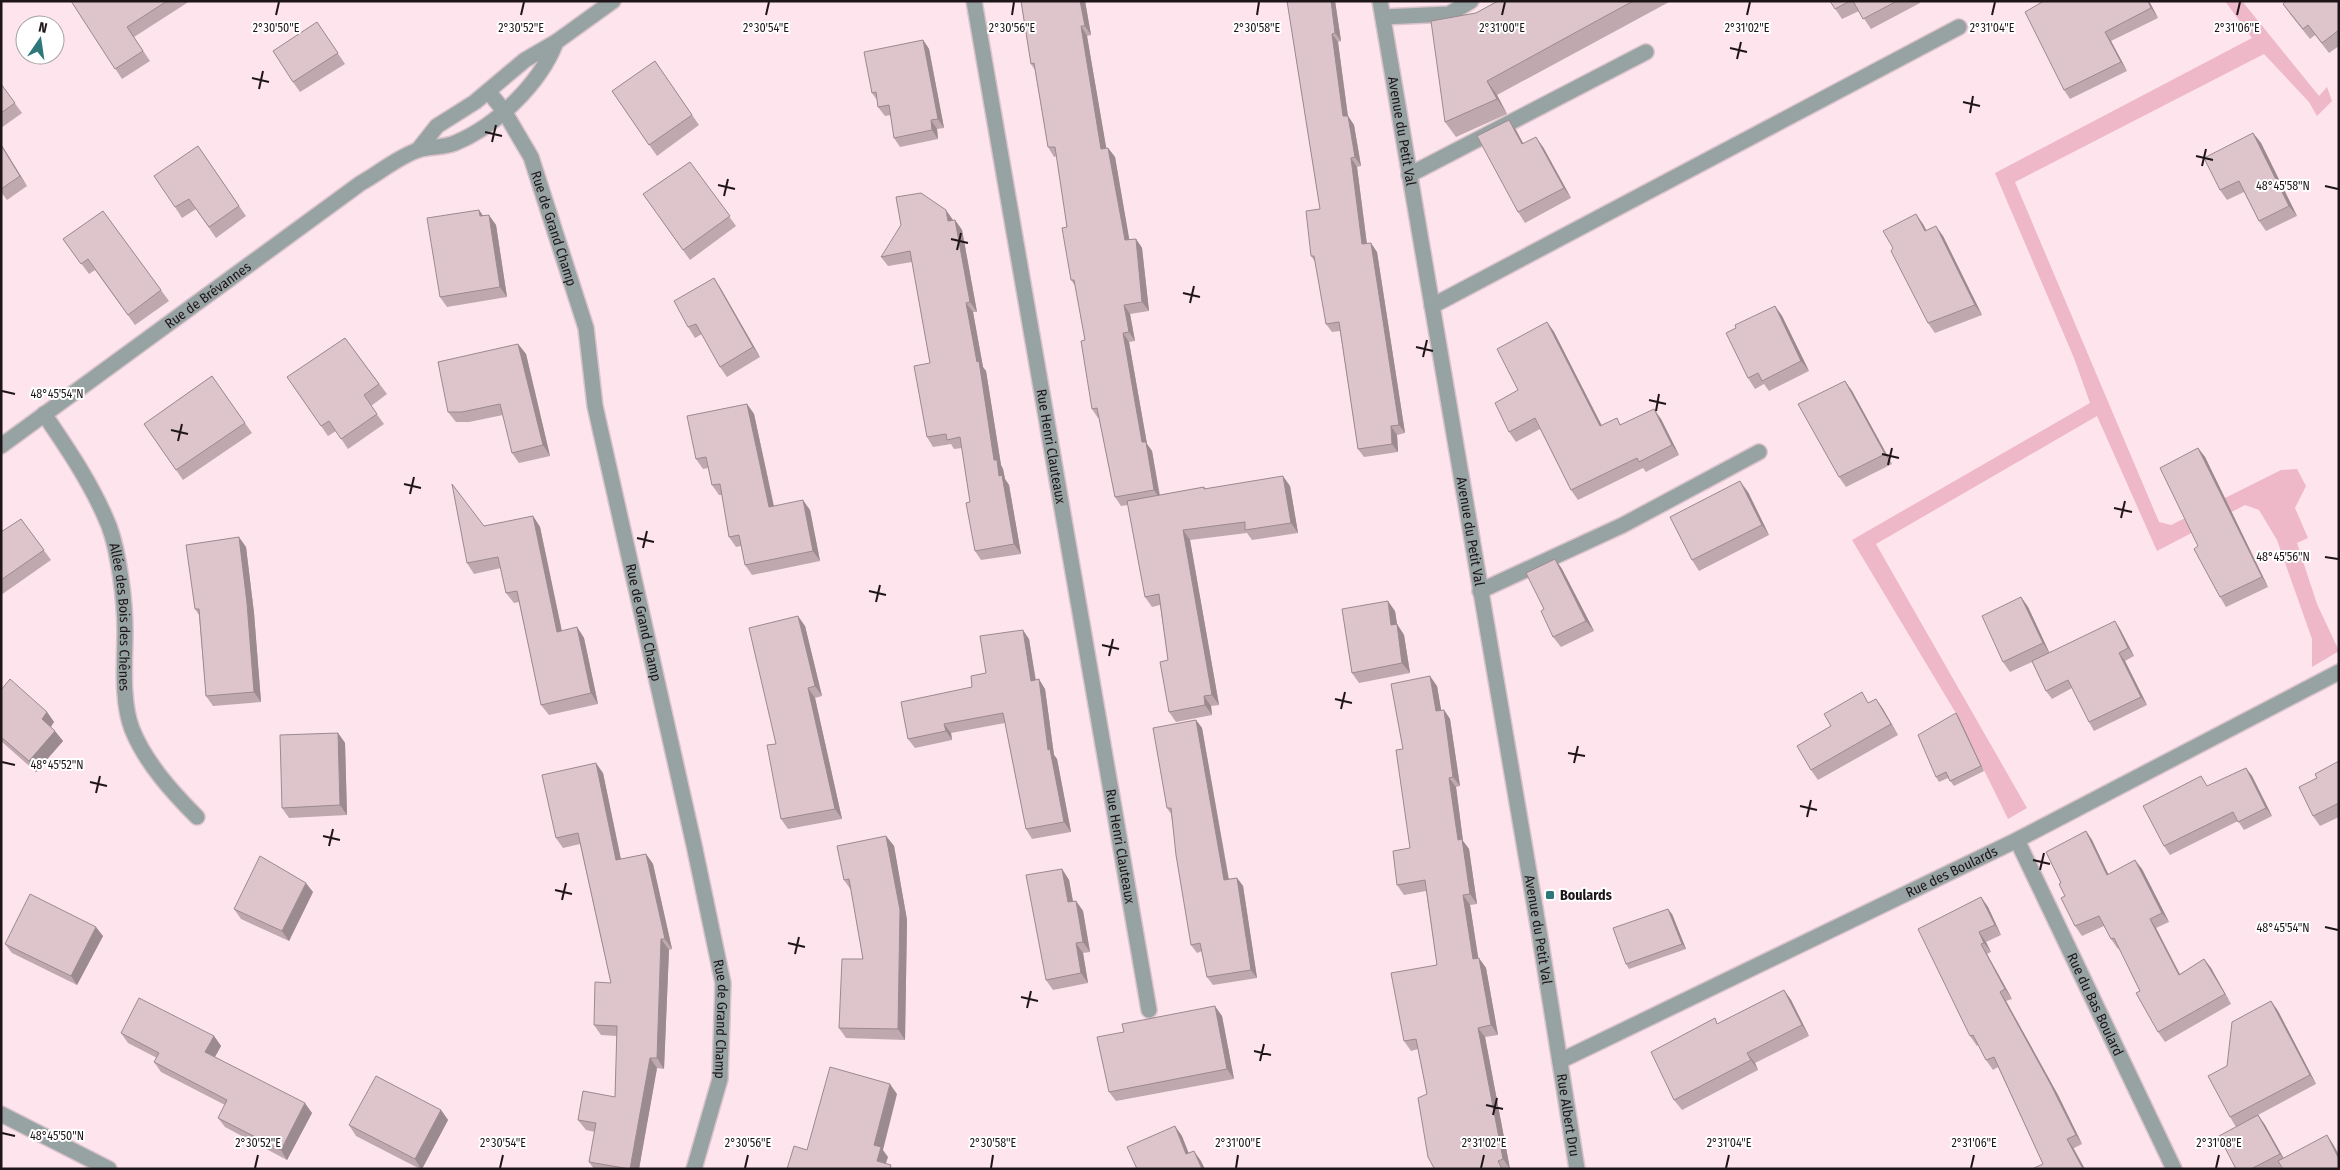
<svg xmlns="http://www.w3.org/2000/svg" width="2340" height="1170" viewBox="0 0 2340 1170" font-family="'Fira Sans Condensed',sans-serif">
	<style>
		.grass { fill: #eeb8c8 }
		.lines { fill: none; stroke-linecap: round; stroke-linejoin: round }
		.lane-casing { stroke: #dac3ca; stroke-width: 18 }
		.street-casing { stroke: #dac3ca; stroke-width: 18 }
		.lane { stroke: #97a3a3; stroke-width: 15 }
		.street { stroke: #97a3a3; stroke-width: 15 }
		.wall { fill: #bfa9af }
		.shaded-wall { fill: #9b8a8f }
		.building { fill: #dec5cc; stroke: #9b8a8f }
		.ticks { fill: none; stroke: #1e1518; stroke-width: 2 }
		.poi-dot { fill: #2e787b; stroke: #fff; stroke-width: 2 }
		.labels { text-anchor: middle; stroke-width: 4; stroke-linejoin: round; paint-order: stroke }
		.street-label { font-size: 14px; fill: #1e1518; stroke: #fff }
		.poi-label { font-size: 14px; font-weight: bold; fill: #1e1518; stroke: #fff; text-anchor: start }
		.ticks-label { font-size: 12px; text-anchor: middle; fill: #1e1518; stroke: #fff; stroke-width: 4; stroke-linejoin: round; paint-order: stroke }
	</style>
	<rect width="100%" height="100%" fill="#fee4ec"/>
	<!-- grass -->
	<polygon class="grass" points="2225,1 2242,1 2319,96 2327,87 2332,101 2317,116 2309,102 2264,54 2015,182 2159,522 2171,525 2281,470 2297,469 2306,486 2295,508 2308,538 2297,543 2317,604 2339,651 2312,667 2312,639 2277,540 2259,510 2245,505 2157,551 2097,416 1876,544 2027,808 2008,819 1957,715 1852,540 2090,403 2074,358 1995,173 2252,38"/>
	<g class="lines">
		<!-- lane casing -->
		<g class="lane-casing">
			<g id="lane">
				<polyline points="1383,17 1449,14 1471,1"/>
				<polyline points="1432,306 1959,27"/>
			</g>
		</g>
		<!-- street casing -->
		<g class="street-casing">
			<g id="street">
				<path id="s1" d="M974,1L1149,1010"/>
				<path id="s2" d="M1380,1L1539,931L1577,1169"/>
				<path id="s3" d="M488,91L504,111L531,157L586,328L595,406L694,845L723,983L720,1079L694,1169"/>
				<polyline points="418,150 437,126 475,102 525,60 556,42 613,1"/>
				<polyline points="1409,175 1646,52"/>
				<path id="s4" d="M44,414C68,449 93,486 109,526C119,553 125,601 125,631C125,660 121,701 132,729C145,762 172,792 197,817"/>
				<path id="s5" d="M1,446L361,183C379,173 398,157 418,150C430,146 444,148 455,143C496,126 540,84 556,42"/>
				<polyline points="1480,591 1623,525 1759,452"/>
				<path id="s6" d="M2017,840L2174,1169"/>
				<path id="s7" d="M1560,1061L2017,840L2339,672"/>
				<polyline points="1,1114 109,1169"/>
			</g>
		</g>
		<!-- lane -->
		<use href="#lane" class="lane"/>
		<!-- street -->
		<use href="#street" class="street"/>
	</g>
	<!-- wall -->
	<g class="wall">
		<polygon points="71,1 190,1 134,37 150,61 122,79"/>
		<polygon points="1021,1 1085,1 1091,35 1087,36 1106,148 1108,148 1115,157 1129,240 1136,239 1142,248 1149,311 1130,314 1135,341 1129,342 1147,444 1152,451 1160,495 1204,487 1206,489 1290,486 1298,533 1252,540 1247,533 1190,540 1219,705 1211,706 1212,715 1176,722 1169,712 1168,660 1160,605 1152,607 1145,597 1128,505 1121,506 1115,497 1099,418 1098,418 1092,409 1085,340 1076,287 1071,280 1067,227 1057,156 1054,157 1048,147 1035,70 1031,64"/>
		<polygon points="1287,1 1335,1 1341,41 1338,42 1348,116 1354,125 1361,166 1357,167 1367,244 1377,252 1405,433 1397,435 1398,452 1364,457 1358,449 1340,331 1332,332 1326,324 1316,263 1311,256 1320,209"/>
		<polygon points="1498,1 1671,1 1497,95 1507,114 1456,137 1445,122 1476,13"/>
		<polygon points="1830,1 1920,1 1920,3 1871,29 1859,11 1842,19"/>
		<polygon points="2044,1 2149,1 2158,18 2111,41 2127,71 2070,99 2064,90"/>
		<polygon points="2339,1 2339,46 2329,53 2315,35 2310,39 2290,14 2283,4"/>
		<polygon points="317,22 345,64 300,92 293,82"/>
		<polygon points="923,40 929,49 944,128 937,129 938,139 900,147 894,138 891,115 885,116 878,107 877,100 872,93"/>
		<polygon points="655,61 699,125 657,156 612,91"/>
		<polygon points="1,84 22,113 1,128"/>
		<polygon points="1509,120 1516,130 1523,144 1543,147 1571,198 1525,223 1518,212"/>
		<polygon points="2253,133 2261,143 2297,216 2266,231 2259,221 2244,192 2227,200 2220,190"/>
		<polygon points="1,144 27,186 7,200 1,192"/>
		<polygon points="198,146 246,216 216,238 196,209 182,218 175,207"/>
		<polygon points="690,162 736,226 690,260 643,194"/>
		<polygon points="479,210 483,216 496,225 507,297 447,307 440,297"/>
		<polygon points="103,211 169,301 135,325 95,270 89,274 63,239"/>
		<polygon points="953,220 955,220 962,230 977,312 973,312 983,367 986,371 1001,465 1003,469 1005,479 1009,485 1021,554 981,560 975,551 970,502 962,448 954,449 951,444 933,447 927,437 930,363 912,262 888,266 881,257"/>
		<polygon points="1923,224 1926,230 1943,236 1982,315 1935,333 1928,323"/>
		<polygon points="714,278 721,289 760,357 727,377 720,367 702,334 695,338 688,327"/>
		<polygon points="1775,306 1782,316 1809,371 1769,391 1764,384 1755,389 1748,378 1736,328"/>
		<polygon points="1547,322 1554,332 1602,426 1621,424 1661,419 1679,455 1646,472 1643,468 1578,500 1571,490 1540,429 1516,442 1509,432 1518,390"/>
		<polygon points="345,338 387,394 371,406 384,424 348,449 336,431 328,436 287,377"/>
		<polygon points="518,344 526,354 550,456 519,463 512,453 503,415 469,422 456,422 448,412"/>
		<polygon points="212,376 252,433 183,480 144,424"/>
		<polygon points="1845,381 1852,391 1892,464 1846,487 1839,477"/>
		<polygon points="747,404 754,414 774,506 810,510 820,561 752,575 745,565 741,546 736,547 729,537 722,495 719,495 712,485 708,468 703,469 696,459"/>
		<polygon points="2198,448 2205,457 2268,587 2226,607 2220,597 2198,546"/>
		<polygon points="1748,492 1769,535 1699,571 1692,560"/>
		<polygon points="533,516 540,527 562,631 577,627 584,638 598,704 549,715 541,705 519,602 514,603 506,593 501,568 474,574 467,563 484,526"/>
		<polygon points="21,519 51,560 1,595 1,532"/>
		<polygon points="246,547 254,613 261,702 213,706 206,696 199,615 195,609"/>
		<polygon points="1555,559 1562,569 1594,631 1561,647 1553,637 1544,609"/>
		<polygon points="2021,597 2028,607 2049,652 2120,629 2134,656 2125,661 2147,705 2094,731 2089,722 2072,688 2052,699 2046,691 2032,662 2010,672 2003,662"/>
		<polygon points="1395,611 1397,624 1404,635 1410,673 1359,683 1352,673"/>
		<polygon points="805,626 822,696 815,698 842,819 788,829 781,819 776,744"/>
		<polygon points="1029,639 1036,680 1045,689 1054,755 1057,759 1071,832 1032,839 1026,829 1005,723 951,733 952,740 915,748 908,739 972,687 986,673"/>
		<polygon points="1437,686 1441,710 1444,710 1450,719 1460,786 1456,787 1463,841 1469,849 1477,904 1470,905 1478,958 1486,968 1498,1035 1485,1037 1510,1169 1432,1169 1434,1168 1427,1094 1418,1049 1411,1051 1404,1041 1437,965 1426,891 1404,895 1397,885 1410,848 1403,749"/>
		<polygon points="1,690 47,712 54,722 51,727 63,741 36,772 1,741"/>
		<polygon points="1876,699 1883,709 1898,735 1818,780 1811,770 1870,702"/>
		<polygon points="1956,713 1959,718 1984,771 1954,786 1948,778 1939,782 1936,777"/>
		<polygon points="1196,720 1202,728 1229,879 1237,878 1243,886 1257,978 1213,985 1207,977 1202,951 1197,953 1191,945 1171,814 1167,808"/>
		<polygon points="338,733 345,743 347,815 289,818 282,808"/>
		<polygon points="2339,761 2339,817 2320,826 2313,816 2317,778"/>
		<polygon points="2246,768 2252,776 2272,816 2244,830 2238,821 2170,855 2164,846 2208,786"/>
		<polygon points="603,773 621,859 646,854 653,864 672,949 669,950 664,1069 657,1068 639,1169 594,1169 589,1162 595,1132 586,1130 578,1120 615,1097 617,1036 601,1035 594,1025 611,983 580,844 563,848 556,838"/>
		<polygon points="2086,831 2092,840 2108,874 2142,869 2169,922 2156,928 2180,974 2204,959 2211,968 2231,1004 2165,1042 2158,1032 2140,991 2119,948 2118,949 2111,939 2104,926 2082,936 2075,926 2065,896 2061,883"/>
		<polygon points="886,836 894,846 907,920 905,1040 846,1038 839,1028 863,959 851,890 844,880"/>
		<polygon points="1062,869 1069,880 1073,901 1076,901 1083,911 1090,952 1083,953 1088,983 1053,990 1046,980"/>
		<polygon points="313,892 289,941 241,919 234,909"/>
		<polygon points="1981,897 1988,907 2001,935 1986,942 1991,952 1987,954 2012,999 2006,1001 2058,1095 2082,1144 2043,1164 1998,1067 1993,1070 1986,1060 1978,1045 1977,1046 1970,1036"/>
		<polygon points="1672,914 1686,949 1629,969 1626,964"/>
		<polygon points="103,936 77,985 12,953 5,944"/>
		<polygon points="1784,990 1791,1000 1809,1036 1755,1063 1758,1070 1682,1110 1674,1100 1719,1024"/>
		<polygon points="2271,1001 2278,1011 2316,1084 2258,1115 2265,1125 2283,1158 2333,1144 2278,1169 2236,1169 2236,1127 2230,1117 2227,1066"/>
		<polygon points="1222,1016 1234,1079 1116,1101 1109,1092 1124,1032"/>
		<polygon points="121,1033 214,1036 221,1046 215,1057 312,1113 287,1160 225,1127 218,1118 225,1105 161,1072 154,1062 157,1058 128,1043"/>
		<polygon points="441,1110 448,1120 422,1169 420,1169 356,1136 349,1125"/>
	</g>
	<!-- shaded-wall -->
	<g class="shaded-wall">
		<polygon points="1080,1 1085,1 1091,35 1085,26"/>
		<polygon points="1331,1 1335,1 1341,41 1335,33"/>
		<polygon points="2148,1 2149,1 2158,18 2151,8"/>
		<polygon points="1081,26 1087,36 1108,158 1101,149"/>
		<polygon points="2105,32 2111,41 2127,71 2121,62"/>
		<polygon points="1332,34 1338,42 1349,125 1343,116"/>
		<polygon points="923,40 929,49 944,128 938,119"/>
		<polygon points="1487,81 1497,95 1507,114 1497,99"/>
		<polygon points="1348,116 1354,125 1361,166 1355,157"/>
		<polygon points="931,120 937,129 938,139 932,130"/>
		<polygon points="1509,120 1516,130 1529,154 1522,144"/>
		<polygon points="2253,133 2261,143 2297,216 2289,206"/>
		<polygon points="1536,137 1543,147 1571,198 1564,188"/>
		<polygon points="1,144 27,186 20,176 1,145"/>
		<polygon points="1108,148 1115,157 1131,249 1125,240"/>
		<polygon points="1351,158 1357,167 1368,253 1362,244"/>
		<polygon points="479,210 486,220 480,216"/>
		<polygon points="946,210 953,220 955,231 948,221"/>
		<polygon points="1916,214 1923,224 1932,241 1925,231"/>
		<polygon points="489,215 496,225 507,297 500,287"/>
		<polygon points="955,220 962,230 977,312 970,302"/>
		<polygon points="1936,226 1943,236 1982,315 1975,305"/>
		<polygon points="1136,239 1142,248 1149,311 1142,302"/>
		<polygon points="1371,243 1377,252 1405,433 1399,425"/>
		<polygon points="714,278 721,289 760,357 753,347"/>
		<polygon points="966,303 973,312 983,367 986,371 1001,465 1003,469 1005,479 1009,485 1021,554 1014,544 999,476 994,460"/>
		<polygon points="1124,305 1130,314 1135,341 1129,332"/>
		<polygon points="1775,306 1782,316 1809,371 1801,361"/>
		<polygon points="1547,322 1554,332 1607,436 1600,426"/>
		<polygon points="1123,333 1129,342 1147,444 1152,451 1160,499 1154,490 1142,442"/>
		<polygon points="518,344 526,354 550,456 543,445"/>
		<polygon points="1845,381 1852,391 1892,464 1885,454"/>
		<polygon points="747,404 754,414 776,517 769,507"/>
		<polygon points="1654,409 1661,419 1679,455 1672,445"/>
		<polygon points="1391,426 1397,435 1398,452 1392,444"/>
		<polygon points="2198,448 2205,457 2268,587 2262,577"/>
		<polygon points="1283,476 1290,486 1298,533 1291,523"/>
		<polygon points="1740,481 1748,492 1769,535 1762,525"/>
		<polygon points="803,500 810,510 820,561 813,551"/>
		<polygon points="533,516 540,527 564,642 557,632"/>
		<polygon points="1183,530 1190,540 1219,705 1212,695"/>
		<polygon points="239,537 246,547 254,613 261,702 254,692"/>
		<polygon points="1555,559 1562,569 1594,631 1586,621"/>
		<polygon points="2021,597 2028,607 2050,654 2043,643"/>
		<polygon points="1388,601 1395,611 1397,624 1404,635 1410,673 1402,663 1391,625"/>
		<polygon points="798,616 805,626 822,696 815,686"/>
		<polygon points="2115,621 2120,629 2134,656 2128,648"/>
		<polygon points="577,627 584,638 598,704 591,693"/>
		<polygon points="1023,630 1029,639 1037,690 1031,681"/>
		<polygon points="2119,653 2125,661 2147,705 2141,697"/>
		<polygon points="1430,676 1437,686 1443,721 1436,711"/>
		<polygon points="1039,679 1045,689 1054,755 1057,759 1071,832 1064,822 1048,750"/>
		<polygon points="808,688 815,698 842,819 835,809"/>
		<polygon points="1204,696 1211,706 1212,715 1205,705"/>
		<polygon points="1876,699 1883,709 1898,735 1891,724"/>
		<polygon points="1444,710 1450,719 1460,786 1453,777"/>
		<polygon points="47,712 54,722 49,729 42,719"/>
		<polygon points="1956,713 1959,718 1984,771 1981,766"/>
		<polygon points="1196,720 1202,728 1230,888 1224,880"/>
		<polygon points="944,724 951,733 952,740 946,731"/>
		<polygon points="55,731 63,741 36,772 29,761"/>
		<polygon points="338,733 345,743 347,815 340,805"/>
		<polygon points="596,763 603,773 623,870 616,860"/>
		<polygon points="2246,768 2252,776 2272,816 2266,808"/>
		<polygon points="1449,778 1456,787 1463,841 1469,849 1477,904 1470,894 1458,840"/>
		<polygon points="2086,831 2092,840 2113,884 2107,875"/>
		<polygon points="886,836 894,846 907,920 905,1040 898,1029"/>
		<polygon points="646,854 653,864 672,949 665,939"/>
		<polygon points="2135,860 2142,869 2169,922 2162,913"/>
		<polygon points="1062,869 1069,880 1075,913 1068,902"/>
		<polygon points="1237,878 1243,886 1257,978 1251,970"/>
		<polygon points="306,883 313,892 289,941 282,931"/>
		<polygon points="1463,895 1470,905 1480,969 1473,959"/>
		<polygon points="1981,897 1988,907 2001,935 1995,925"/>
		<polygon points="1076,901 1083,911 1090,952 1083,942"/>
		<polygon points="1668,909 1672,914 1686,949 1682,944"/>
		<polygon points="2150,919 2156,928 2185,985 2179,975"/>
		<polygon points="96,927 103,936 77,985 71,976"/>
		<polygon points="1979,932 1986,942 1991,952 1984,943"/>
		<polygon points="661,939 669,950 664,1069 657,1058"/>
		<polygon points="1076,943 1083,953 1088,983 1081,973"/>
		<polygon points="1981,944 1987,954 2012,999 2005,989"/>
		<polygon points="1479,958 1486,968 1498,1035 1491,1025"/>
		<polygon points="2204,959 2211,968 2231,1004"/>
		<polygon points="1784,990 1791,1000 1809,1036 1802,1025"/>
		<polygon points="2000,992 2006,1001 2058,1095 2082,1144 2076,1135"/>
		<polygon points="2271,1001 2278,1011 2316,1084 2310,1075"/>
		<polygon points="1215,1006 1222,1016 1234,1079 1227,1069"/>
		<polygon points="1478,1028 1485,1037 1510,1169 1503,1159"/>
		<polygon points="214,1036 221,1046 212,1062 205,1052"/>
		<polygon points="1747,1053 1755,1063 1758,1070 1751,1060"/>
		<polygon points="650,1058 657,1068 639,1169 630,1169"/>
		<polygon points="890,1084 897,1094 883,1150 888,1157 884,1169 877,1161 874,1145"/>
		<polygon points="305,1103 312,1113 287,1160 281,1150"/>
		<polygon points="441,1110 448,1120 422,1169 421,1169 415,1159"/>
		<polygon points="2258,1115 2265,1125 2287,1164 2280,1154"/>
		<polygon points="1175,1126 1182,1136 1193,1164 1186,1154"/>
		<polygon points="2327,1135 2333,1144 2339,1155 2339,1159"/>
		<polygon points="2067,1139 2074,1149 2085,1169 2083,1169"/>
		<polygon points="1194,1151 1201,1161 1205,1169 1202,1169"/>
	</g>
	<!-- building -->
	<g class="building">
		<polygon points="71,1 167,1 127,27 143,51 115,69"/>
		<polygon points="1021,1 1080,1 1085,26 1081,26 1101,149 1108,148 1125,240 1136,239 1142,302 1124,305 1129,332 1123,333 1142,442 1146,442 1154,490 1115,497 1097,408 1092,409 1081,341 1085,340 1074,280 1071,280 1062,228 1067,227 1055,147 1048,147 1034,63 1031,64"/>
		<polygon points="1287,1 1331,1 1335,33 1332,34 1343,116 1348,116 1355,157 1351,158 1362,244 1371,243 1399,425 1391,426 1392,444 1358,449 1339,322 1326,324 1314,256 1311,256 1306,211 1320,209"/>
		<polygon points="1498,1 1633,1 1487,81 1497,99 1445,122 1431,21 1476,13"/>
		<polygon points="1830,1 1850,1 1835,9"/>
		<polygon points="1853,1 1897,1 1863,19"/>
		<polygon points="2044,1 2148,1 2151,8 2105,32 2121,62 2064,90 2025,12"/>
		<polygon points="2286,1 2339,1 2339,30 2322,43 2308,25 2303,29 2283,4"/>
		<polygon points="317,22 338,53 293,82 273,51"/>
		<polygon points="923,40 938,119 931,120 932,130 894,138 889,105 878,107 876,92 872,93 864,52"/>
		<polygon points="655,61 692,115 649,145 612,91"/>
		<polygon points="1,84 15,103 1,113"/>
		<polygon points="1509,120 1522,144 1536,137 1564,188 1518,212 1477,136"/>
		<polygon points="2253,133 2289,206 2259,221 2239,181 2220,190 2204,158"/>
		<polygon points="1,145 20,176 1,189"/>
		<polygon points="198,146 239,206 209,227 189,199 175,207 154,176"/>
		<polygon points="690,162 730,216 683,250 643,194"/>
		<polygon points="921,193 946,210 948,221 955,220 970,302 966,303 977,362 979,361 994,460 997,460 999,476 1002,475 1014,544 975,551 966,503 970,502 960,437 947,440 946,434 927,437 914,366 930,363 910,251 881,257 901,225 896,197"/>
		<polygon points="479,210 480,216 489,215 500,287 440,297 427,218"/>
		<polygon points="103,211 161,290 128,315 88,259 81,264 63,239"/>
		<polygon points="1916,214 1925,231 1936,226 1975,305 1928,323 1891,251 1893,248 1883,231"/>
		<polygon points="714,278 753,347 720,367 696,324 688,327 674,301"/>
		<polygon points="1775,306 1801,361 1762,381 1758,373 1748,378 1726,333 1736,328 1735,325"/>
		<polygon points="1547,322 1600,426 1617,418 1620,425 1654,409 1672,445 1639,462 1637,458 1571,490 1535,418 1509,432 1495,403 1518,390 1497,349"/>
		<polygon points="345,338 379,384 364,395 377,414 341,439 329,421 321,426 287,377"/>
		<polygon points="518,344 543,445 512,453 500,404 462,412 448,412 438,362"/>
		<polygon points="212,376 245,423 176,470 144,424"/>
		<polygon points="1845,381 1885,454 1839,477 1798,404"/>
		<polygon points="747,404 769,507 803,500 813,551 745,565 739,535 729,537 720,484 712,485 706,457 696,459 687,416"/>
		<polygon points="2198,448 2262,577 2220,597 2194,549 2198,546 2160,468"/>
		<polygon points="1283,476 1291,523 1245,530 1245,522 1183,530 1212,695 1204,696 1205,705 1169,712 1160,662 1168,660 1159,594 1145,597 1127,501 1204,487 1204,489"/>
		<polygon points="1740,481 1762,525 1692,560 1670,517"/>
		<polygon points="452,484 484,526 533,516 557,632 577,627 591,693 541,705 517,591 506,593 498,557 467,563"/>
		<polygon points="21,519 44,550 1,580 1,532"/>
		<polygon points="239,537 247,603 254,692 206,696 199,609 195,609 186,545"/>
		<polygon points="1555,559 1586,621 1553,637 1541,611 1544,609 1526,573"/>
		<polygon points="2021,597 2043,643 2003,662 1982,616"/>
		<polygon points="1388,601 1391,625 1397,624 1402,663 1352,673 1342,609"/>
		<polygon points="798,616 815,686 808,688 835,809 781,819 767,745 776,744 749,628"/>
		<polygon points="2115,621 2128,648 2119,653 2141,697 2089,722 2068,680 2046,691 2032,661"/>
		<polygon points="1023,630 1031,681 1039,679 1048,750 1050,749 1064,822 1026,829 1003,713 944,724 946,731 908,739 901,702 972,687 971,676 986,673 980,636"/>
		<polygon points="1430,676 1436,711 1444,710 1453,777 1449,778 1458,840 1462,839 1470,894 1463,895 1473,959 1479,958 1491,1025 1478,1028 1503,1159 1498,1161 1502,1169 1432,1169 1434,1168 1428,1157 1418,1098 1427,1094 1416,1039 1404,1041 1391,973 1437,965 1425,880 1397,885 1393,851 1410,848 1396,750 1403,749 1391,684"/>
		<polygon points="10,679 47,712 42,719 55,731 29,761 1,737 1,690"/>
		<polygon points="1862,692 1868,703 1876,699 1891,724 1811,770 1797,746 1831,726 1824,714"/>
		<polygon points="1956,713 1981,766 1950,781 1946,772 1936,777 1918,735"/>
		<polygon points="1196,720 1224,880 1237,878 1251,970 1207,977 1200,943 1191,945 1176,855 1171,808 1167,808 1153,728"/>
		<polygon points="338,733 340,805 282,808 280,735"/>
		<polygon points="2339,761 2339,803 2313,816 2299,787 2317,778 2315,774"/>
		<polygon points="596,763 616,860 646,854 665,939 661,939 657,1058 650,1058 630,1169 589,1162 596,1123 578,1120 583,1091 615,1097 617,1026 594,1025 595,982 611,983 578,833 556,838 542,775"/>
		<polygon points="2246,768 2266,808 2238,822 2233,812 2164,846 2143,806 2201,776 2207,786"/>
		<polygon points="2086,831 2107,875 2135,860 2162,913 2150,919 2179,975 2204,959 2225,994 2158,1032 2136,993 2140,991 2114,938 2111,939 2099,916 2075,926 2061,898 2065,896 2059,884 2061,883 2046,852"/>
		<polygon points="886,836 900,910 898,1029 839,1028 842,959 863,959 849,879 844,880 837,846"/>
		<polygon points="260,856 306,883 282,931 234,909"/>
		<polygon points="1062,869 1068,902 1076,901 1083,942 1076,943 1081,973 1046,980 1026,875"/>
		<polygon points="30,894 96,927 71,976 5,944"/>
		<polygon points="1981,897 1995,925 1979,932 1984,943 1981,944 2005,989 2000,992 2051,1085 2076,1135 2067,1139 2083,1169 2032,1169 2043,1164 1994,1057 1986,1060 1973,1035 1970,1036 1918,929"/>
		<polygon points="1668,909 1682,944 1626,964 1613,928"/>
		<polygon points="1784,990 1802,1025 1747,1053 1751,1060 1674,1100 1651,1052 1715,1018 1717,1024"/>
		<polygon points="139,998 214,1036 205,1052 305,1103 281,1150 218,1118 227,1100 154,1062 159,1053 121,1033"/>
		<polygon points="2271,1001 2310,1075 2230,1117 2208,1076 2227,1066 2232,1022"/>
		<polygon points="1215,1006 1227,1069 1109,1092 1097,1037 1124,1032 1122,1024"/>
		<polygon points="830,1067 890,1084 874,1145 881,1147 877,1161 891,1165 890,1169 787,1169 794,1146 807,1150"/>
		<polygon points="376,1076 441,1110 415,1159 349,1125"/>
		<polygon points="2258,1115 2280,1154 2251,1169 2236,1169 2219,1136"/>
		<polygon points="1175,1126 1186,1154 1194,1151 1202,1169 1137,1169 1127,1147"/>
		<polygon points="2327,1135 2339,1159 2339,1169 2283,1169 2278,1161"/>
	</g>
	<!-- ticks -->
	<path class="ticks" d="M276,15L279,2M521,15L524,2M766,15L769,2M1012,15L1014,2M1257,15L1259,2M1502,15L1505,2M1747,15L1750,2M1992,15L1995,2M2237,15L2240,2M1730,48L1747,52M1737,59L1741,42M252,78L269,82M259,89L263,71M1963,102L1980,106M1970,113L1973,96M485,132L502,136M492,142L496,125M2196,156L2213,160M2202,166L2206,149M718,185L735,189M2325,186L2338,189M724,196L728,179M951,239L968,243M957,250L961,233M1183,293L1200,297M1190,303L1194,286M1416,347L1433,351M1423,357L1427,340M2,391L15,394M1649,400L1666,404M1656,411L1659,394M171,430L188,434M178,441L182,424M1882,454L1899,458M1888,465L1892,448M404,484L421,488M410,494L414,477M2114,508L2132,512M2121,518L2125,501M637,538L654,542M643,548L647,531M2325,557L2338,559M869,591L886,595M876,602L880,585M1102,645L1119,649M1109,656L1113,639M1335,699L1352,703M1341,709L1345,692M1568,753L1585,756M2,762L15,765M1574,763L1578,746M90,782L107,786M96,793L100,776M1800,806L1817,810M1807,817L1811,800M323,836L340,840M329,846L333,829M2033,860L2050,864M2040,870L2044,853M555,890L572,894M562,900L566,883M2325,927L2338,930M788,943L805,947M795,954L799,937M1021,997L1038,1001M1027,1008L1031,991M1254,1051L1271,1055M1260,1061L1264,1044M1486,1105L1503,1109M1493,1115L1497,1098M2,1133L15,1136M255,1168L258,1155M500,1168L503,1155M745,1168L748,1155M991,1168L993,1155M1236,1168L1238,1155M1481,1168L1484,1155M1726,1168L1729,1155M1971,1168L1974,1155M2216,1168L2219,1155"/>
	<!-- markers -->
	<rect class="poi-dot" x="1545" y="890" width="10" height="10" rx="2.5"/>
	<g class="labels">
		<!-- street labels -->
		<g class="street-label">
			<text dy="5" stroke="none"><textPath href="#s2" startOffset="132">Avenue du Petit Val</textPath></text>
			<text dy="5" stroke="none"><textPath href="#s3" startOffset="154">Rue de Grand Champ</textPath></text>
			<text dy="5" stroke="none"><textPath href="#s5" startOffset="256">Rue de Brévannes</textPath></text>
			<text dy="5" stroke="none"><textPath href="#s1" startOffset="452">Rue Henri Clauteaux</textPath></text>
			<text dy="5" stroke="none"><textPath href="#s2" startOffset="538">Avenue du Petit Val</textPath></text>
			<text dy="5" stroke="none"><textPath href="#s4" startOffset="222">Allée des Bois des Chênes</textPath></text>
			<text dy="5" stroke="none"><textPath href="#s3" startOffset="559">Rue de Grand Champ</textPath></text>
			<text dy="5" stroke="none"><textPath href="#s1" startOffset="858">Rue Henri Clauteaux</textPath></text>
			<text dy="5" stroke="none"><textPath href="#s7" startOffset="435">Rue des Boulards</textPath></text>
			<text dy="5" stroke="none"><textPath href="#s2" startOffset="942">Avenue du Petit Val</textPath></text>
			<text dy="5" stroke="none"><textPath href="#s6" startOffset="182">Rue du Bas Boulard</textPath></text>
			<text dy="5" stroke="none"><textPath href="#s3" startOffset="964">Rue de Grand Champ</textPath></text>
			<text dy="5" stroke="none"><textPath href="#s2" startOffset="1130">Rue Albert Dru</textPath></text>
		</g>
		<!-- poi labels -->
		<g class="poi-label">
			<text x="1560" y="900">Boulards</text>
		</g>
	</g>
	<g class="ticks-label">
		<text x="276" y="32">2°30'50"E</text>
		<text x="521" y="32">2°30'52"E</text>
		<text x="766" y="32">2°30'54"E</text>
		<text x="1012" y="32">2°30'56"E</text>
		<text x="1257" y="32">2°30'58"E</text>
		<text x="1502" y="32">2°31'00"E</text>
		<text x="1747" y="32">2°31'02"E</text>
		<text x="1992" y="32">2°31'04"E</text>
		<text x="2237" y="32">2°31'06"E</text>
		<text x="2283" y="190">48°45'58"N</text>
		<text x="57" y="398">48°45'54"N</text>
		<text x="2283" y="561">48°45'56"N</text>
		<text x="57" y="769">48°45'52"N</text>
		<text x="2283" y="932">48°45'54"N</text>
		<text x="57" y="1140">48°45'50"N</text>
		<text x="258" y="1147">2°30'52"E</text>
		<text x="503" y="1147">2°30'54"E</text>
		<text x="748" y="1147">2°30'56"E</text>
		<text x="993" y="1147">2°30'58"E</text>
		<text x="1238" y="1147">2°31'00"E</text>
		<text x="1484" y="1147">2°31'02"E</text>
		<text x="1729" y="1147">2°31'04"E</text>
		<text x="1974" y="1147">2°31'06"E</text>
		<text x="2219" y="1147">2°31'08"E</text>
	</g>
	<!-- border -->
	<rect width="2340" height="1170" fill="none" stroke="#1e1518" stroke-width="5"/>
	<!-- north arrow -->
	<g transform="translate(40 40) rotate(13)"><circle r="24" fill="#ffffff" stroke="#a5a1a3"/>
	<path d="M0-4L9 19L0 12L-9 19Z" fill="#2e787b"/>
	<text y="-8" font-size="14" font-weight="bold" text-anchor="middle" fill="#1e1518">N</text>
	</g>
</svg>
